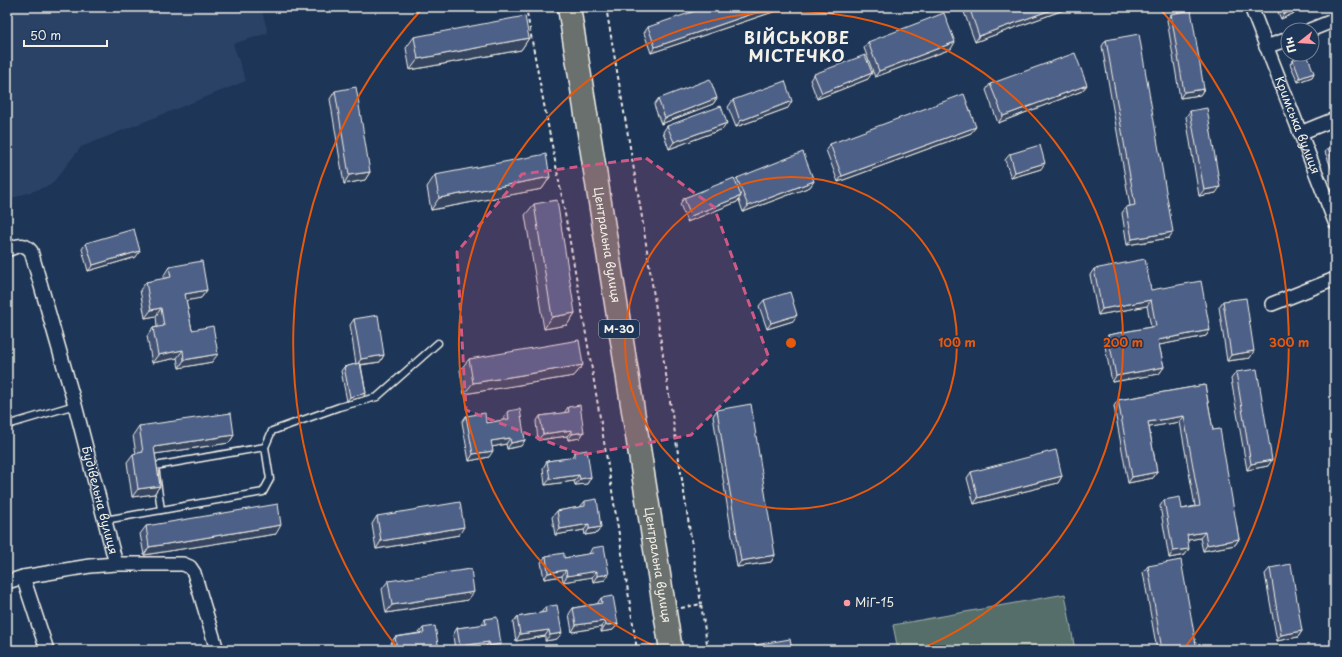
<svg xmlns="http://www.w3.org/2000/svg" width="1342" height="657" viewBox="0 0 1342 657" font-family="'Playpen Sans',sans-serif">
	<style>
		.built { fill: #2b4266 }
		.green { fill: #556e6b; stroke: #a4b0aa }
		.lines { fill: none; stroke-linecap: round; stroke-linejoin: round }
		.lane-casing { stroke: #f4f1e8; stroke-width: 9 }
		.street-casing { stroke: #f4f1e8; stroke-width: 16 }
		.highway-casing { stroke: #f4f1e8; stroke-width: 25 }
		.path { stroke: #f4f1e8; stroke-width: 2; stroke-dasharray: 4 3; stroke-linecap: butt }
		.lane { stroke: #1d3557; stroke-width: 6 }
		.street { stroke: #1d3557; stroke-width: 13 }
		.highway { stroke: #6b706d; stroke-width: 22 }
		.wall { fill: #425375; stroke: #f4f1e8 }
		.shaded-wall { fill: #36445f; stroke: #f4f1e8 }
		.building { fill: #4d6188; stroke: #f4f1e8 }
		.marked { fill: #d15985; fill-opacity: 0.2; stroke: #d15985; stroke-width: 3; stroke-dasharray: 8 5; stroke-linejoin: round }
		.ring { fill: none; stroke: #e8590c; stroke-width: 2 }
		.poi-dot { fill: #ff9aa2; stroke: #1d3557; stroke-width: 1.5 }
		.labels { text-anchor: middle; stroke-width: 3; stroke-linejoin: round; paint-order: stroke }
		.shield { fill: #1d3557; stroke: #b4b9bc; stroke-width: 1 }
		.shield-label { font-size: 11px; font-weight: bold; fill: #f4f1e8 }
		.street-label { font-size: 12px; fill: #f4f1e8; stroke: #1d3557 }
		.poi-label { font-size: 12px; fill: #f4f1e8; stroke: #1d3557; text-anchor: start }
		.district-label { font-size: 16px; font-weight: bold; letter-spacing: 1px; fill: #f4f1e8; stroke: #1d3557 }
		.centre { fill: #e8590c; stroke: #1d3557; stroke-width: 2 }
		.ring-label { font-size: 12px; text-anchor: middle; font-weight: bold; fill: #e8590c; stroke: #1d3557; stroke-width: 3; stroke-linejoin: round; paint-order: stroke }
	</style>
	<rect width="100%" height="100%" fill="#1d3557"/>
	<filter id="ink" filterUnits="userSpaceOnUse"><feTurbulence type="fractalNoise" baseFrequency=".025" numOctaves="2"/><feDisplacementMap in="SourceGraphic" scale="8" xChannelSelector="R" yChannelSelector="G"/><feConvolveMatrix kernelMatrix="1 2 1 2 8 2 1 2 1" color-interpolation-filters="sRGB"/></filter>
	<g filter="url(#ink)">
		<!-- built -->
		<polygon class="built" points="7,7 261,7 268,33 233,44 246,81 81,147 51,185 7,200"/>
		<!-- green -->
		<polygon class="green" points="1065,594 1075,650 898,650 893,625"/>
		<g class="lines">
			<!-- lane casing -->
			<g class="lane-casing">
				<g id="lane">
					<polyline points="7,425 75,405"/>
					<polyline points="161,510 155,466 265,447"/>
					<polyline points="105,520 263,492 270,479 265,447 272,431 339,407 377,397 438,343"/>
				</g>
			</g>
			<!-- street casing -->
			<g class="street-casing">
				<g id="street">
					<path id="s1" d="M1251,7L1335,222"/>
					<polyline points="1310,30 1335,20"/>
					<polyline points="1266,47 1288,39"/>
					<polyline points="1300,133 1335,119"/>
					<path id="s2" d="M7,250C18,246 23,242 31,251L75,405L116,564H183L190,567L194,573L217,650"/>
					<polyline points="1272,304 1335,279"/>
					<polyline points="23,577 90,566 116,564"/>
					<polyline points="7,582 23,577 47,650"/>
				</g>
			</g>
			<!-- highway casing -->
			<g class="highway-casing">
				<g id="highway">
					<path id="s3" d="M569,7L671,650"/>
				</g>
			</g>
			<!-- path -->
			<g class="path">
				<path d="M526,7C537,71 550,134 562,197C589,348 614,499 637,650"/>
				<polyline points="606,7 641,211 701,604"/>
				<polyline points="681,608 701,604 708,650"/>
			</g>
			<!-- lane -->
			<use href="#lane" class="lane"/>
			<!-- street -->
			<use href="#street" class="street"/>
			<!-- highway -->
			<use href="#highway" class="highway"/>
		</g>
		<!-- wall -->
		<g class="wall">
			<polygon points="967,7 1072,7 975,42 964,12"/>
			<polygon points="1276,7 1302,7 1299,11 1281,19"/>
			<polygon points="773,12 651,53 644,33 648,27"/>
			<polygon points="1171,14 1204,89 1200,95 1180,98 1167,20"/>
			<polygon points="414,37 529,38 521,50 410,70 406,48"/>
			<polygon points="1106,40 1169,238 1127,245 1122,213 1126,207 1130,206 1102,46"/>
			<polygon points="868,42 951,49 875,77 864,48"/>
			<polygon points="1293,60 1314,73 1312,77 1298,82 1290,64"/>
			<polygon points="814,74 868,79 817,99 810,80"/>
			<polygon points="990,84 1087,85 1082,91 998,123 986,90"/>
			<polygon points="335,91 370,172 365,180 344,184 330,99"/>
			<polygon points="717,98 713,104 661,124 654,105 658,99"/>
			<polygon points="733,100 788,108 736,127 728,107"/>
			<polygon points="1190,111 1216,193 1199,196 1186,117"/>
			<polygon points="667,126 723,129 669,149 663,132"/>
			<polygon points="971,133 838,182 826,150 830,144"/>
			<polygon points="1335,145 1335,169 1332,170 1325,152 1328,148"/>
			<polygon points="1010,154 1041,169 1011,178 1005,160"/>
			<polygon points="435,175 550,177 542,189 431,210 427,187"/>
			<polygon points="737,178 814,181 810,187 743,212 739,200 737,202 687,222 680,204 684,198 735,180"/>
			<polygon points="534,204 575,313 567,325 544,329 525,215"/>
			<polygon points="86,243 136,257 88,271 82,249"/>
			<polygon points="169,267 207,290 201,298 186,300 192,330 212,362 179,368 177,358 152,363 147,336 153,328 157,327 156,316 145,318 140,290 146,282 164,279 164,275"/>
			<polygon points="1094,269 1151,290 1210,330 1206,336 1159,345 1164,367 1159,374 1112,382 1104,341 1108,335 1151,327 1147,306 1098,315 1090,275"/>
			<polygon points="764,300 793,321 767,329 759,306"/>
			<polygon points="1223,301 1250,358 1227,361 1219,307"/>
			<polygon points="354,319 384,355 380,362 361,365 366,393 363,397 347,401 341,371 344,367 356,364 350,325"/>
			<polygon points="469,359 583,365 574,376 464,394 460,370"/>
			<polygon points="1236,372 1268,466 1247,470 1231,379"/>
			<polygon points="1205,385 1213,430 1239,539 1235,545 1203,551 1200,538 1188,540 1185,555 1169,558 1160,506 1164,500 1182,509 1195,506 1180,422 1149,427 1157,472 1153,478 1128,483 1114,406 1118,400"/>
			<polygon points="568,407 584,432 580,438 568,440 567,436 538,440 536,422 540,416 564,413"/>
			<polygon points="717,410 775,555 771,562 737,567 713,416"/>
			<polygon points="508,411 525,440 521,446 507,449 506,444 492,447 489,457 469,461 462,422 466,416 486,423 504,420 504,417"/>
			<polygon points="139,426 234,435 229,443 155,454 160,486 154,494 132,497 127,462 133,454 136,454 133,435"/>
			<polygon points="575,452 591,477 587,484 575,485 574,481 545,485 543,468 547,461 571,458"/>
			<polygon points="971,472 1062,476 1058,483 974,504 967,478"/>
			<polygon points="585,501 601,527 597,533 585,535 584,530 555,535 552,517 557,511 580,507"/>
			<polygon points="377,516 459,535 376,549 372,524"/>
			<polygon points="146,526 276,534 144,555 140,534"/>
			<polygon points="592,548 609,574 605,580 593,582 592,577 563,582 562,576 544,579 541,562 546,556 564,558 589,554"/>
			<polygon points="1148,566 1197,650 1157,650 1143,572"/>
			<polygon points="1270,568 1302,631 1298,637 1277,641 1265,574"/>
			<polygon points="388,581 468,600 386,613 382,589"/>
			<polygon points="601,598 618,624 613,630 601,632 601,627 572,632 569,614 573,608 597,604"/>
			<polygon points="545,607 557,639 545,641 545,636 516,641 513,623 517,617 541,613"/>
			<polygon points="485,619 501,644 498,650 485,650 485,648 471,650 455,650 453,635 457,628 481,625"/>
			<polygon points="423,628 439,650 392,650 391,643 395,637 419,633"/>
			<polygon points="755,645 792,650 751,650"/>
		</g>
		<!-- shaded-wall -->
		<g class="shaded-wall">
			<polygon points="772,7 776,7 773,12 651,53 655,47"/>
			<polygon points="1059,7 1072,7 975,42 979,36"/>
			<polygon points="1302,7 1299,11 1281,19 1284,14"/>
			<polygon points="529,38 521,50 410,70 418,59"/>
			<polygon points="955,42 951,49 875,77 879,71"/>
			<polygon points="872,73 868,79 817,99 822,93"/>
			<polygon points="1314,73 1312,77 1298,82 1300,78"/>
			<polygon points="1087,85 1082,91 998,123 1003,116"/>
			<polygon points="1204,89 1200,95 1180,98 1184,92"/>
			<polygon points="717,98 713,104 661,124 665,118"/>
			<polygon points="792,101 788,108 736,127 740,121"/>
			<polygon points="727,123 723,129 669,149 674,142"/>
			<polygon points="976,127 971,133 838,182 842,176"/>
			<polygon points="1045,163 1041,169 1011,178 1015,172"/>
			<polygon points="370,172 365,180 344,184 349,175"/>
			<polygon points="550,177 542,189 431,210 439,198"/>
			<polygon points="814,181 810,187 743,212 748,206"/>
			<polygon points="1220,187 1216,193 1199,196 1204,190"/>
			<polygon points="741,196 737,202 687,222 691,216"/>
			<polygon points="1173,232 1169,238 1127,245 1132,239"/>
			<polygon points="140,251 136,257 88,271 93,265"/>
			<polygon points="207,290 201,298 180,302 185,294"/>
			<polygon points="1151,300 1147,306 1098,315 1102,309"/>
			<polygon points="161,308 156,316 145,318 151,310"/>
			<polygon points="575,313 567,325 544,329 552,317"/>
			<polygon points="797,315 793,321 767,329 771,323"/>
			<polygon points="1210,330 1206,336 1154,346 1158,340"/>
			<polygon points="183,350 177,358 152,363 158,355"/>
			<polygon points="1254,351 1250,358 1227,361 1231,355"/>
			<polygon points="218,354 212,362 179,368 184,360"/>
			<polygon points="384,355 380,362 357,365 361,359"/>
			<polygon points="583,365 574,376 464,394 473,383"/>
			<polygon points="1164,367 1159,374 1112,382 1116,376"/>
			<polygon points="366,393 363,397 347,401 350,397"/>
			<polygon points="1184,416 1180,422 1144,428 1148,422"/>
			<polygon points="572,430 567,436 538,440 543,434"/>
			<polygon points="584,432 580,438 568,440 572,434"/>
			<polygon points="234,435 229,443 148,455 154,447"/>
			<polygon points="510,438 506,444 487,448 491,441"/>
			<polygon points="525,440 521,446 507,449 511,443"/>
			<polygon points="493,451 489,457 469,461 473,454"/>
			<polygon points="1272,460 1268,466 1247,470 1251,464"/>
			<polygon points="1157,472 1153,478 1128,483 1132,477"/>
			<polygon points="579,475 574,481 545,485 550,479"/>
			<polygon points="1062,476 1058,483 974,504 978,498"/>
			<polygon points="591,477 587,484 575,485 580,479"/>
			<polygon points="160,486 154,494 132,497 138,489"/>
			<polygon points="589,524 584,530 555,535 560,529"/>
			<polygon points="281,525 276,534 144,555 149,547"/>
			<polygon points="464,527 459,535 376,549 381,541"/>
			<polygon points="601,527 597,533 585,535 589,529"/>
			<polygon points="1205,532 1200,538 1183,541 1187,535"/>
			<polygon points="1239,539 1235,545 1203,551 1207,545"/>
			<polygon points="1189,549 1185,555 1169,558 1173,551"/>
			<polygon points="775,555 771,562 737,567 741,561"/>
			<polygon points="566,570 562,576 544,579 548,573"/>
			<polygon points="597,571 592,577 563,582 567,576"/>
			<polygon points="609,574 605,580 593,582 597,576"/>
			<polygon points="474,592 468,600 386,613 392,605"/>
			<polygon points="605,621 601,627 572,632 576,625"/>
			<polygon points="618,624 613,630 601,632 606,625"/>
			<polygon points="549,630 545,636 516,641 520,634"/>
			<polygon points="1302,631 1298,637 1277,641 1281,635"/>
			<polygon points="562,633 557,639 545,641 550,635"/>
			<polygon points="489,642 485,648 471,650 457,650 460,646"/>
			<polygon points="501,644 498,650 487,650 490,646"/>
		</g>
		<!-- building -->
		<g class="building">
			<polygon points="707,7 772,7 655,47 648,27"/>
			<polygon points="969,7 1059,7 979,36"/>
			<polygon points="1281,7 1302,7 1284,14"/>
			<polygon points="1191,10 1204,89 1184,92 1171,14"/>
			<polygon points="944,13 955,42 879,71 868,42"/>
			<polygon points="525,16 529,38 418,59 414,37"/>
			<polygon points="1139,34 1173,232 1132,239 1126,207 1135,205 1106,40"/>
			<polygon points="1075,53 1087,85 1003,116 990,84"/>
			<polygon points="1307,54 1314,73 1300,78 1293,60"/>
			<polygon points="865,55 872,73 822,93 814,74"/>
			<polygon points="710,79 717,98 665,118 658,99"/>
			<polygon points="785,81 792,101 740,121 733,100"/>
			<polygon points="356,87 370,172 349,175 335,91"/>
			<polygon points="964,94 976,127 842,176 830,144"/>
			<polygon points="721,106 727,123 674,142 667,126"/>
			<polygon points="1207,108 1220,187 1204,190 1190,111"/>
			<polygon points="1040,145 1045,163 1015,172 1010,154"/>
			<polygon points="1335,145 1335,166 1328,148"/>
			<polygon points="803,152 814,181 748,206 737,178"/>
			<polygon points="546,154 550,177 439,198 435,175"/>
			<polygon points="734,178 741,196 691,216 684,198"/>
			<polygon points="557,200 575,313 552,317 534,204"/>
			<polygon points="134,229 140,251 93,265 86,243"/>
			<polygon points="1145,259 1151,290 1201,281 1210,330 1158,340 1164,367 1116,376 1108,335 1156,326 1151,300 1102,309 1094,269"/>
			<polygon points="202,261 207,290 185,294 192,330 213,326 218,354 184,360 183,350 158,355 153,328 164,326 161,308 151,310 146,282 171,277 169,267"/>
			<polygon points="790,292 797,315 771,323 764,300"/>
			<polygon points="1246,298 1254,351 1231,355 1223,301"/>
			<polygon points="378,315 384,355 361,359 354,319"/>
			<polygon points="579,340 583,365 473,383 469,359"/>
			<polygon points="360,363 366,393 350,397 344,367"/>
			<polygon points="1257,369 1272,460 1251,464 1236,372"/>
			<polygon points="1205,385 1213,430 1220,429 1239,539 1207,545 1205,532 1187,535 1189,549 1173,551 1164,500 1180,497 1182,509 1200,506 1184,416 1148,422 1157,472 1132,477 1118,400"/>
			<polygon points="751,404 775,555 741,561 717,410"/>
			<polygon points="580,405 584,432 572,434 572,430 543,434 540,416 569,412 568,407"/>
			<polygon points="520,409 525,440 511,443 510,438 491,441 493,451 473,454 466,416 485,413 486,423 509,419 508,411"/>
			<polygon points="231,413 234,435 154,447 160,486 138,489 133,454 143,452 139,426"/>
			<polygon points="587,450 591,477 580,479 579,475 550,479 547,461 575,457 575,452"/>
			<polygon points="1056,450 1062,476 978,498 971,472"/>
			<polygon points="597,499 601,527 589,529 589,524 560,529 557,511 585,506 585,501"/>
			<polygon points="460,502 464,527 381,541 377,516"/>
			<polygon points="278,504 281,525 149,547 146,526"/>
			<polygon points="604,546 609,574 597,576 597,571 567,576 566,570 548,573 546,556 564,553 564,558 593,553 592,548"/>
			<polygon points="1181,560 1197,650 1162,650 1148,566"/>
			<polygon points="1291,564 1302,631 1281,635 1270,568"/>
			<polygon points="471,569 474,592 392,605 388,581"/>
			<polygon points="613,596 618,624 606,625 605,621 576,625 573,608 602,603 601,598"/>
			<polygon points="557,605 562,633 550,635 549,630 520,634 517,617 546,612 545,607"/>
			<polygon points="497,617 501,644 490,646 489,642 460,646 457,628 486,624 485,619"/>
			<polygon points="435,626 439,650 397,650 395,637 424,633 423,628"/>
			<polygon points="790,639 792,650 756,650 755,645"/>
		</g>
	</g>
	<!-- marked area -->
	<path class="marked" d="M646,158L714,207L769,358L691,435L582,455L466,410L457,252L522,174Z"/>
	<!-- distance rings -->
	<g class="ring">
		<circle cx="791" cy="343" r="166"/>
		<path d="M664 650A332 332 0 1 1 918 650"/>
		<path d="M399 650A498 498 0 0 1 421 10M1161 10A498 498 0 0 1 1183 650"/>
	</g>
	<!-- markers -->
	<circle class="poi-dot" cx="847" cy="603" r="4"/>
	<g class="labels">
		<!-- shield labels -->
		<rect class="shield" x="599" y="320" width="40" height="18" rx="3"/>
		<g class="shield-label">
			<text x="619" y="333">М-30</text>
		</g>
		<!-- street labels -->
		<g class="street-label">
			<text dy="4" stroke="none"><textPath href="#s1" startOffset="127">Кримська вулиця</textPath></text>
			<text dy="4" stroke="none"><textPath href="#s3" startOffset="241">Центральна вулиця</textPath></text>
			<text dy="4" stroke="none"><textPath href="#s2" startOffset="285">Будівельна вулиця</textPath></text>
			<text dy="4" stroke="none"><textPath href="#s3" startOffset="565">Центральна вулиця</textPath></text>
		</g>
		<!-- poi labels -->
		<g class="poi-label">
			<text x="855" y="607">МіГ-15</text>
		</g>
		<!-- district labels -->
		<g class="district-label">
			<text x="797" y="44">ВІЙСЬКОВЕ<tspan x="797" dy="18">МІСТЕЧКО</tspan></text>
		</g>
	</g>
	<circle cx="791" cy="343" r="6" class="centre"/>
	<g class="ring-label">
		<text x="957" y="347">100 m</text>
		<text x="1123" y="347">200 m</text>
		<text x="1289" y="347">300 m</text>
	</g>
	<!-- margin -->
	<rect width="1342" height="657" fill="none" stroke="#1d3557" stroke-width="24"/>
	<rect x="12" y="12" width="1318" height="633" fill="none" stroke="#f4f1e8" stroke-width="1.5" filter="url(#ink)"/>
	<!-- north arrow -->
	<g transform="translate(1300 42) rotate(253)"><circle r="19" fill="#1d3557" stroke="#738091"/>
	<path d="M0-3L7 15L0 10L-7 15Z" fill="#ff9aa2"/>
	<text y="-6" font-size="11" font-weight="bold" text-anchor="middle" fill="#f4f1e8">Пн</text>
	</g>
	<!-- scale -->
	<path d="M24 40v6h83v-6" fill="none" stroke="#f4f1e8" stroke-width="2"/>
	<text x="30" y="40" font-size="12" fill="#f4f1e8" stroke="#1d3557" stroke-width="3" paint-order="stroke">50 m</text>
</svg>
